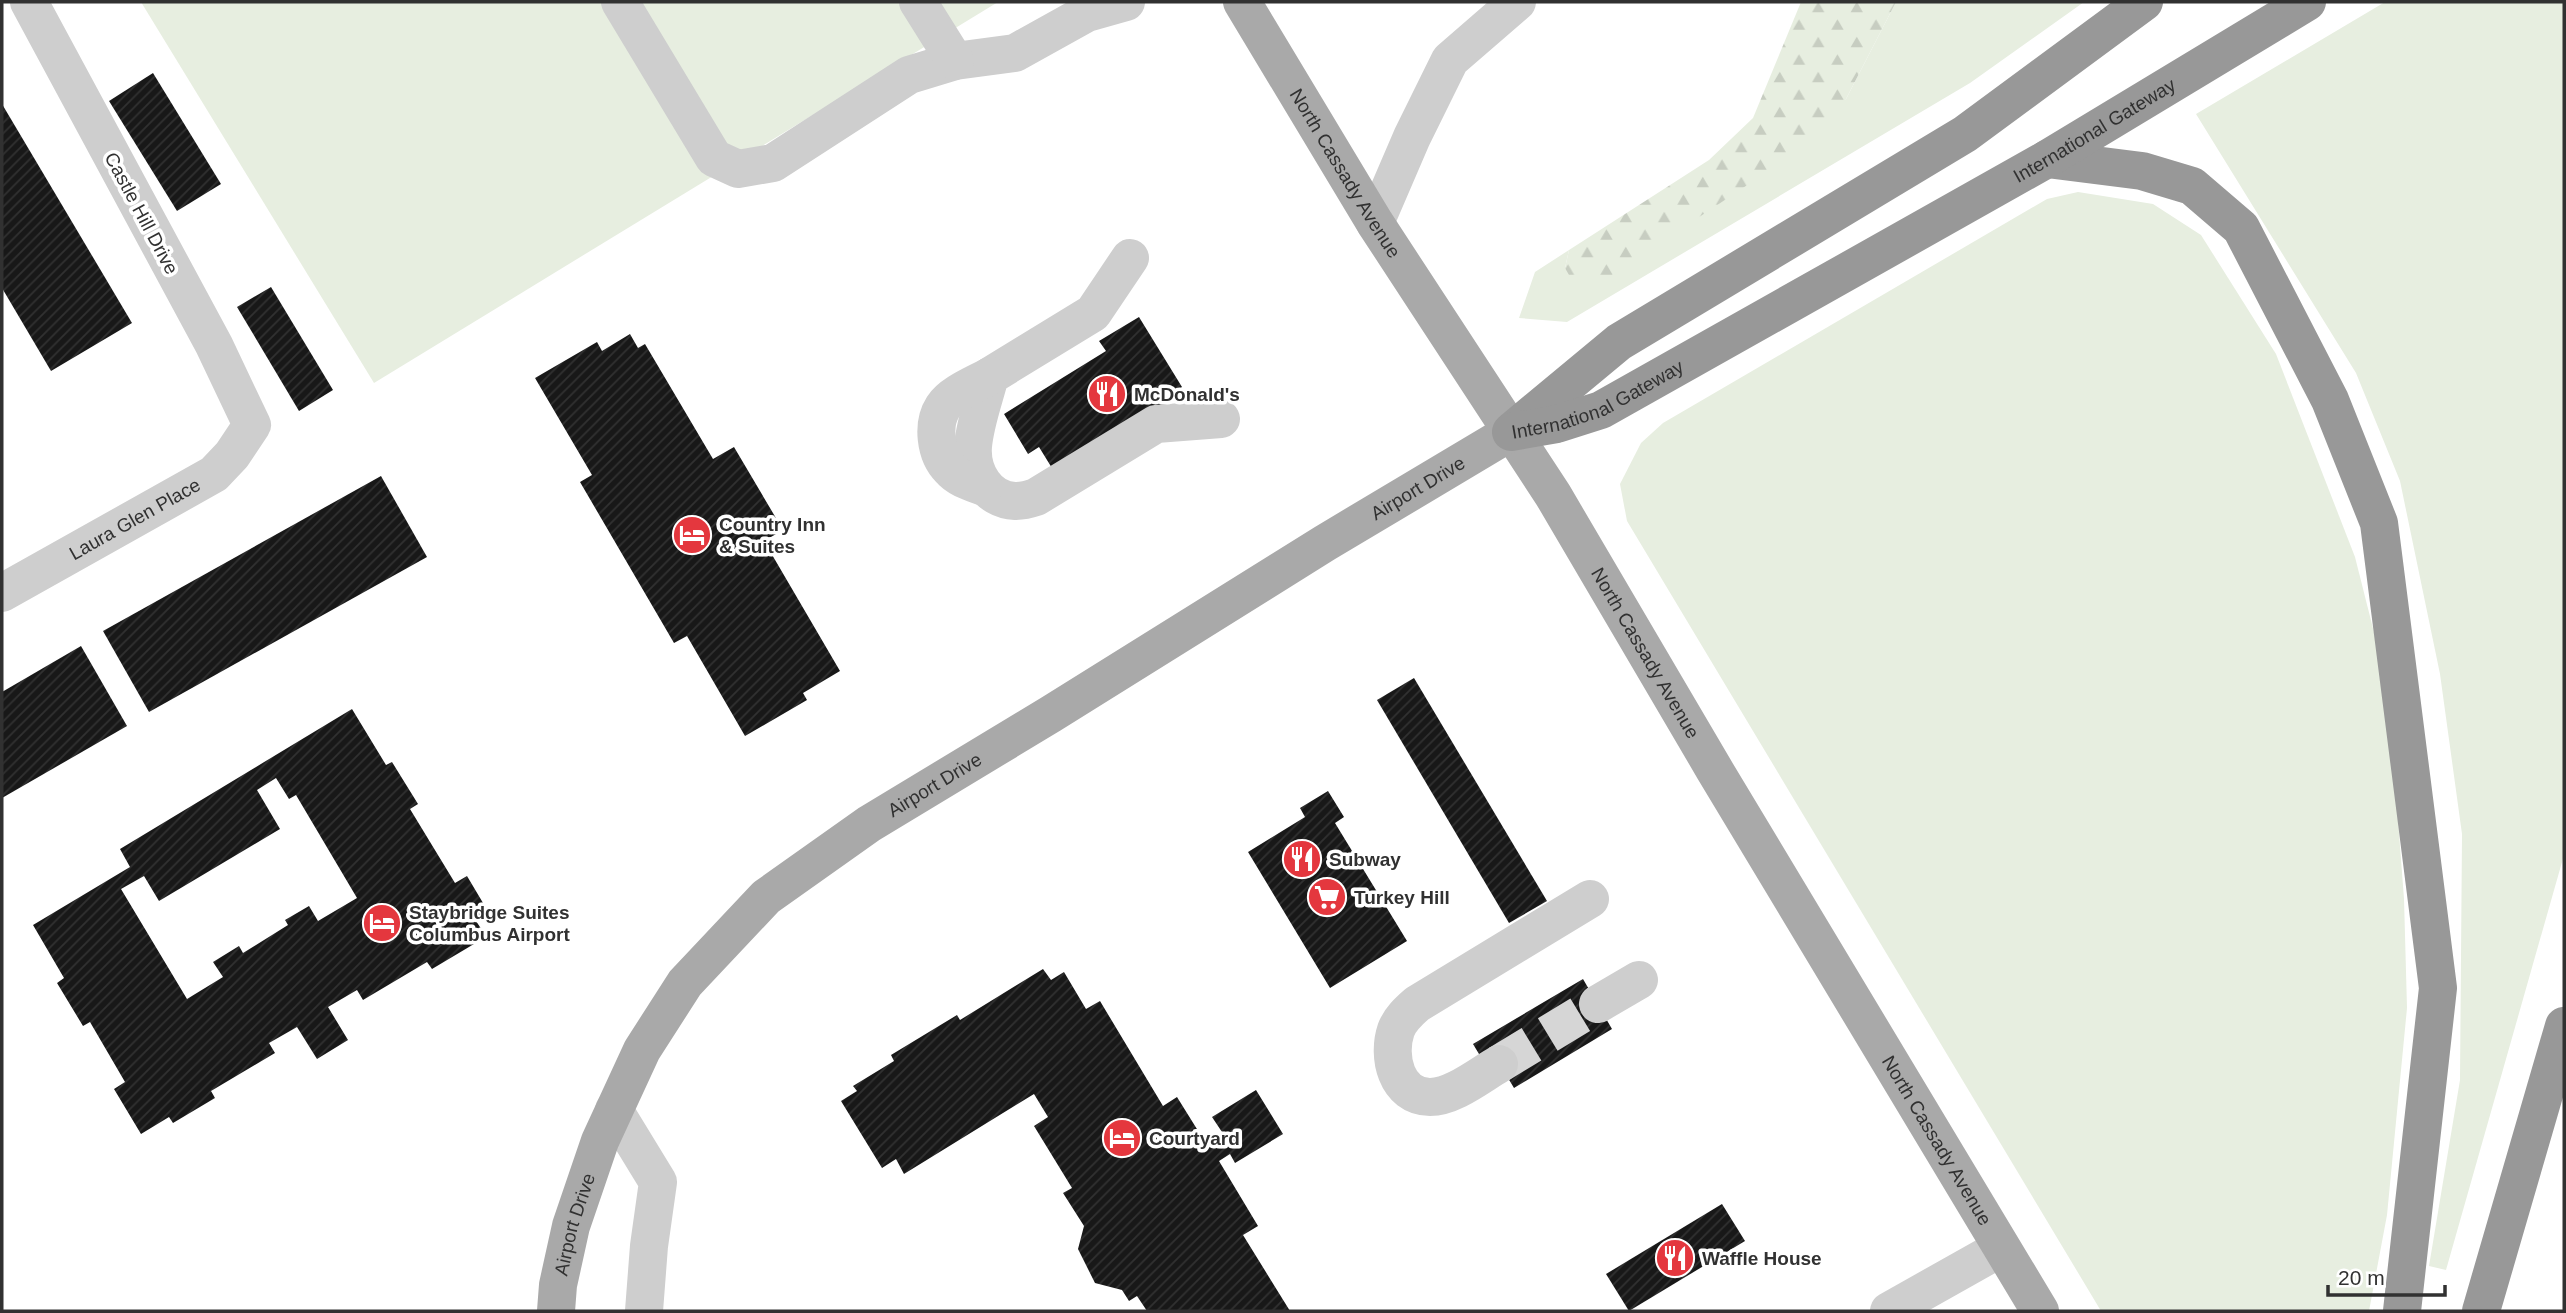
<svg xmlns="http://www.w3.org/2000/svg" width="2566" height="1313" viewBox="0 0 2566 1313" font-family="Arial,sans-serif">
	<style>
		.grass { fill: #e7eee0 }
		.forest { fill: url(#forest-firs) }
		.building { fill: url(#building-hatch); fill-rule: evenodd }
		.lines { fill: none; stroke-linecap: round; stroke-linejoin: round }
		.minor-tunnel { stroke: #d6d6d6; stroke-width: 38; stroke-dasharray: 38 19; stroke-linecap: butt }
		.minor { stroke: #cecece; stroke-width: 38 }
		.major { stroke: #a9a9a9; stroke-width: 38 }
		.highway { stroke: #989898; stroke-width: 38 }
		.labels { text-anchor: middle; stroke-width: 7; stroke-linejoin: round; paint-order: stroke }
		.street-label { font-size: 19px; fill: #313131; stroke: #fff }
		.poi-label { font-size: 19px; font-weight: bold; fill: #313131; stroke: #fff; text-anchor: start }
	</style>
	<defs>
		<pattern id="forest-firs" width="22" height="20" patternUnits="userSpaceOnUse" patternTransform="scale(1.75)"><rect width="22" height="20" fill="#e7eee0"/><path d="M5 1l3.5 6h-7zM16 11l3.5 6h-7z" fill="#c7cdc1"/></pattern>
		<pattern id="building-hatch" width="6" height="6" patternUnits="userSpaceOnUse" patternTransform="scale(1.75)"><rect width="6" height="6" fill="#181818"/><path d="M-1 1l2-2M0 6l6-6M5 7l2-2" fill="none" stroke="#313131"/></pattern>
	</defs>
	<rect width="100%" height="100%" fill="#fff"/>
	<!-- grass -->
	<g class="grass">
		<polygon points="141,2 998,2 374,383"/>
		<polygon points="1896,2 2084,2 1970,83 1567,322 1519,318 1535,272 1569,250 1565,268 1846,99"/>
		<polygon points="2385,2 2564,2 2564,855 2446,1270 2429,1266 2460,1080 2462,834 2440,674 2400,481 2356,373 2196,114"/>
		<polygon points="2078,192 2153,204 2201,235 2276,354 2355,557 2388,688 2404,899 2407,1008 2387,1215 2369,1311 2101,1311 1627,521 1620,484 1641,443 1663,423 2047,199"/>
	</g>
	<!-- forest -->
	<polygon class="forest" points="1801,2 1896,2 1846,99 1785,160 1606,279 1573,282 1565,268 1569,250 1709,160 1753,118"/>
	<!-- building -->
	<g class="building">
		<polygon points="153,73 221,184 177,211 109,101"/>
		<polygon points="2,104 132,323 51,371 2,288"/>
		<polygon points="271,287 333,390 299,411 237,307"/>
		<polygon points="1139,317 1182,387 1176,392 1179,397 1055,473 1039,447 1028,454 1004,414 1106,351 1099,341"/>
		<polygon points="630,334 638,348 645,344 713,459 734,447 783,530 764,541 840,671 803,693 807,700 745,736 687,636 674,643 580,482 592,475 535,378 597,342 602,351"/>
		<polygon points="381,476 427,557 149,712 103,631"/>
		<polygon points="81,646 127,726 2,798 2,692"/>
		<polygon points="1414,678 1547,901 1509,923 1377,700"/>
		<path d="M352,709L386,765L392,762L418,804L410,809L455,883L467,876L489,913L476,921L482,930L470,937L474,944L432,969L427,962L363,1000L357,990L328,1007L348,1040L317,1059L297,1027L269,1043L275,1053L211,1091L215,1098L173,1123L169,1117L141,1134L114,1089L125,1082L90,1022L83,1026L57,983L64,978L33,925L130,867L120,849ZM276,778L289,799L296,795L357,898L318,921L309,906L285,920L288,925L243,953L239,946L213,962L223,977L187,999L121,889L144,876L159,901L280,829L257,790Z"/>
		<polygon points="1328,791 1344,817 1335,823 1407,941 1330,988 1248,852 1305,817 1300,808"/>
		<polygon points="1043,969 1051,980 1064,972 1086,1009 1100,1001 1163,1106 1177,1097 1205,1142 1222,1132 1212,1117 1256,1090 1283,1134 1235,1163 1230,1154 1219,1161 1258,1226 1243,1235 1290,1311 1147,1311 1137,1296 1129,1301 1122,1290 1095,1283 1078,1249 1084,1226 1063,1193 1072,1188 1034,1126 1048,1117 1034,1094 904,1174 896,1159 882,1168 841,1101 857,1091 853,1086 894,1061 891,1055 957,1015 960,1020"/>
		<polygon points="1583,979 1612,1029 1514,1088 1493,1053 1482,1059 1473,1044"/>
		<polygon points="1722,1204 1745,1241 1629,1311 1606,1274"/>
	</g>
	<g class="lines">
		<!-- minor-tunnel -->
		<polyline class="minor-tunnel" points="1499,1064 1598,1004"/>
		<!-- minor -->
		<g class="minor">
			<polyline points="620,2 714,158 738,169 773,163 909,75 955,61 1015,53 1087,13 1126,2"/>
			<polyline points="918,2 955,61"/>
			<polyline points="1375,223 1412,137 1450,60 1517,2"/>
			<path d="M1130,258L1093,313L990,376C984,399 975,423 973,446C971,472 987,500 1015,501C1021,501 1030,499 1036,497L1156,424L1221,419"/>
			<path d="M984,487C973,483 958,479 950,469C935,454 932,424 943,407C952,393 976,384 990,376"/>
			<path id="s1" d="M2,593L214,474L232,455L252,425L214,345L29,2"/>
			<polyline points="1598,1004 1639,980"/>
			<path d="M1499,1064C1480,1075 1453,1097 1430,1097C1396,1097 1387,1056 1396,1030C1400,1019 1409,1011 1417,1004L1590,899"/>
			<polyline points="614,1110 658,1182 649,1246 644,1311"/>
			<polyline points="1889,1311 2001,1248"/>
		</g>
		<!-- major -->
		<g class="major">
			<path id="s2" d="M1242,2L1375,223L1553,495L1714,769L2040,1311"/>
			<path id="s3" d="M556,1311L558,1285L571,1226L600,1141L642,1050L685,983L766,897L869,824L1051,714L1325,543L1511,432"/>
		</g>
		<!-- highway -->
		<g class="highway">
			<polyline points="2047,159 2142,171 2192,186 2241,228 2330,400 2379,523 2438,988 2402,1311"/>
			<polyline points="1513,430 1619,342 1965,134 2144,2"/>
			<path id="s4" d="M1511,432L1557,424L1601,410L2047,159L2307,2"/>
			<polyline points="2481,1311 2564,1026"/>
		</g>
	</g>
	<!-- icons -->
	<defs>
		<g id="restaurant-disc" transform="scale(2.0125)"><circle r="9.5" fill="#e4373e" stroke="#fff"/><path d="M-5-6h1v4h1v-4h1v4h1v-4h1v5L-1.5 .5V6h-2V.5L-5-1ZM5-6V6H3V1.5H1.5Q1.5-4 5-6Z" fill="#fff"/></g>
		<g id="hotel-disc" transform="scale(2.0125)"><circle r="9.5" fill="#e4373e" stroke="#fff"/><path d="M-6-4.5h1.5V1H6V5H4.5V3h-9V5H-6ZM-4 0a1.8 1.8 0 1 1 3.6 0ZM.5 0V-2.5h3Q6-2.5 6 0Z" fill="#fff"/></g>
		<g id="supermarket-disc" transform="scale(2.0125)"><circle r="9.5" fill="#e4373e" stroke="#fff"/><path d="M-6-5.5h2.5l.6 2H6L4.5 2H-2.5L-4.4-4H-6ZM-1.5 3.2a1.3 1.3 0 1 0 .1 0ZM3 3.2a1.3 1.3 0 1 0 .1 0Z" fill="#fff"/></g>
	</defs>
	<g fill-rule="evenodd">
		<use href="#restaurant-disc" x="1107" y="394"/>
		<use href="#hotel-disc" x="692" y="535"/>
		<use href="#restaurant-disc" x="1302" y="859"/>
		<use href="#supermarket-disc" x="1327" y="897"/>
		<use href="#hotel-disc" x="382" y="923"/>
		<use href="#hotel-disc" x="1122" y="1138"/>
		<use href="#restaurant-disc" x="1675" y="1258"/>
	</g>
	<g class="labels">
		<!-- street labels -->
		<g class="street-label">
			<text dy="7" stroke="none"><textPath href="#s4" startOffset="660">International Gateway</textPath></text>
			<text dy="7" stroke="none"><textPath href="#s2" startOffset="200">North Cassady Avenue</textPath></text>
			<text transform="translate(142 213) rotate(62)" y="7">Castle Hill Drive</text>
			<text dy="7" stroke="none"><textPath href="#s4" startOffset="93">International Gateway</textPath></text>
			<text dy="7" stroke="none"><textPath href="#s3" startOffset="1244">Airport Drive</textPath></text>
			<text dy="7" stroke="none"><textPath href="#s1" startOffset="152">Laura Glen Place</textPath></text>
			<text dy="7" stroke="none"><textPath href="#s2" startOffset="766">North Cassady Avenue</textPath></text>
			<text dy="7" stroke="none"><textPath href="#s3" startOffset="677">Airport Drive</textPath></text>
			<text dy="7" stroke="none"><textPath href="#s2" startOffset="1334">North Cassady Avenue</textPath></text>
			<text dy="7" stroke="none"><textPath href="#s3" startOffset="89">Airport Drive</textPath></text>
		</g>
		<!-- poi labels -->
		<g class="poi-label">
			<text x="1134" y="401">McDonald's</text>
			<text x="719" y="531">Country Inn<tspan x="719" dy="22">&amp; Suites</tspan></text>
			<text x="1329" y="866">Subway</text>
			<text x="1354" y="904">Turkey Hill</text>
			<text x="409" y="919">Staybridge Suites<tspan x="409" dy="22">Columbus Airport</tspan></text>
			<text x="1149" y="1145">Courtyard</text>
			<text x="1702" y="1265">Waffle House</text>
		</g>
	</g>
	<!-- border -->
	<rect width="2566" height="1313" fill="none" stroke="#313131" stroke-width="7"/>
	<!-- scale -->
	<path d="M2328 1285v10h117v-10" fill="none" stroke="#313131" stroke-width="3.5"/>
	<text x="2338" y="1285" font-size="21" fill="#313131" stroke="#ffffff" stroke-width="5" paint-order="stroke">20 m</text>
</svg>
